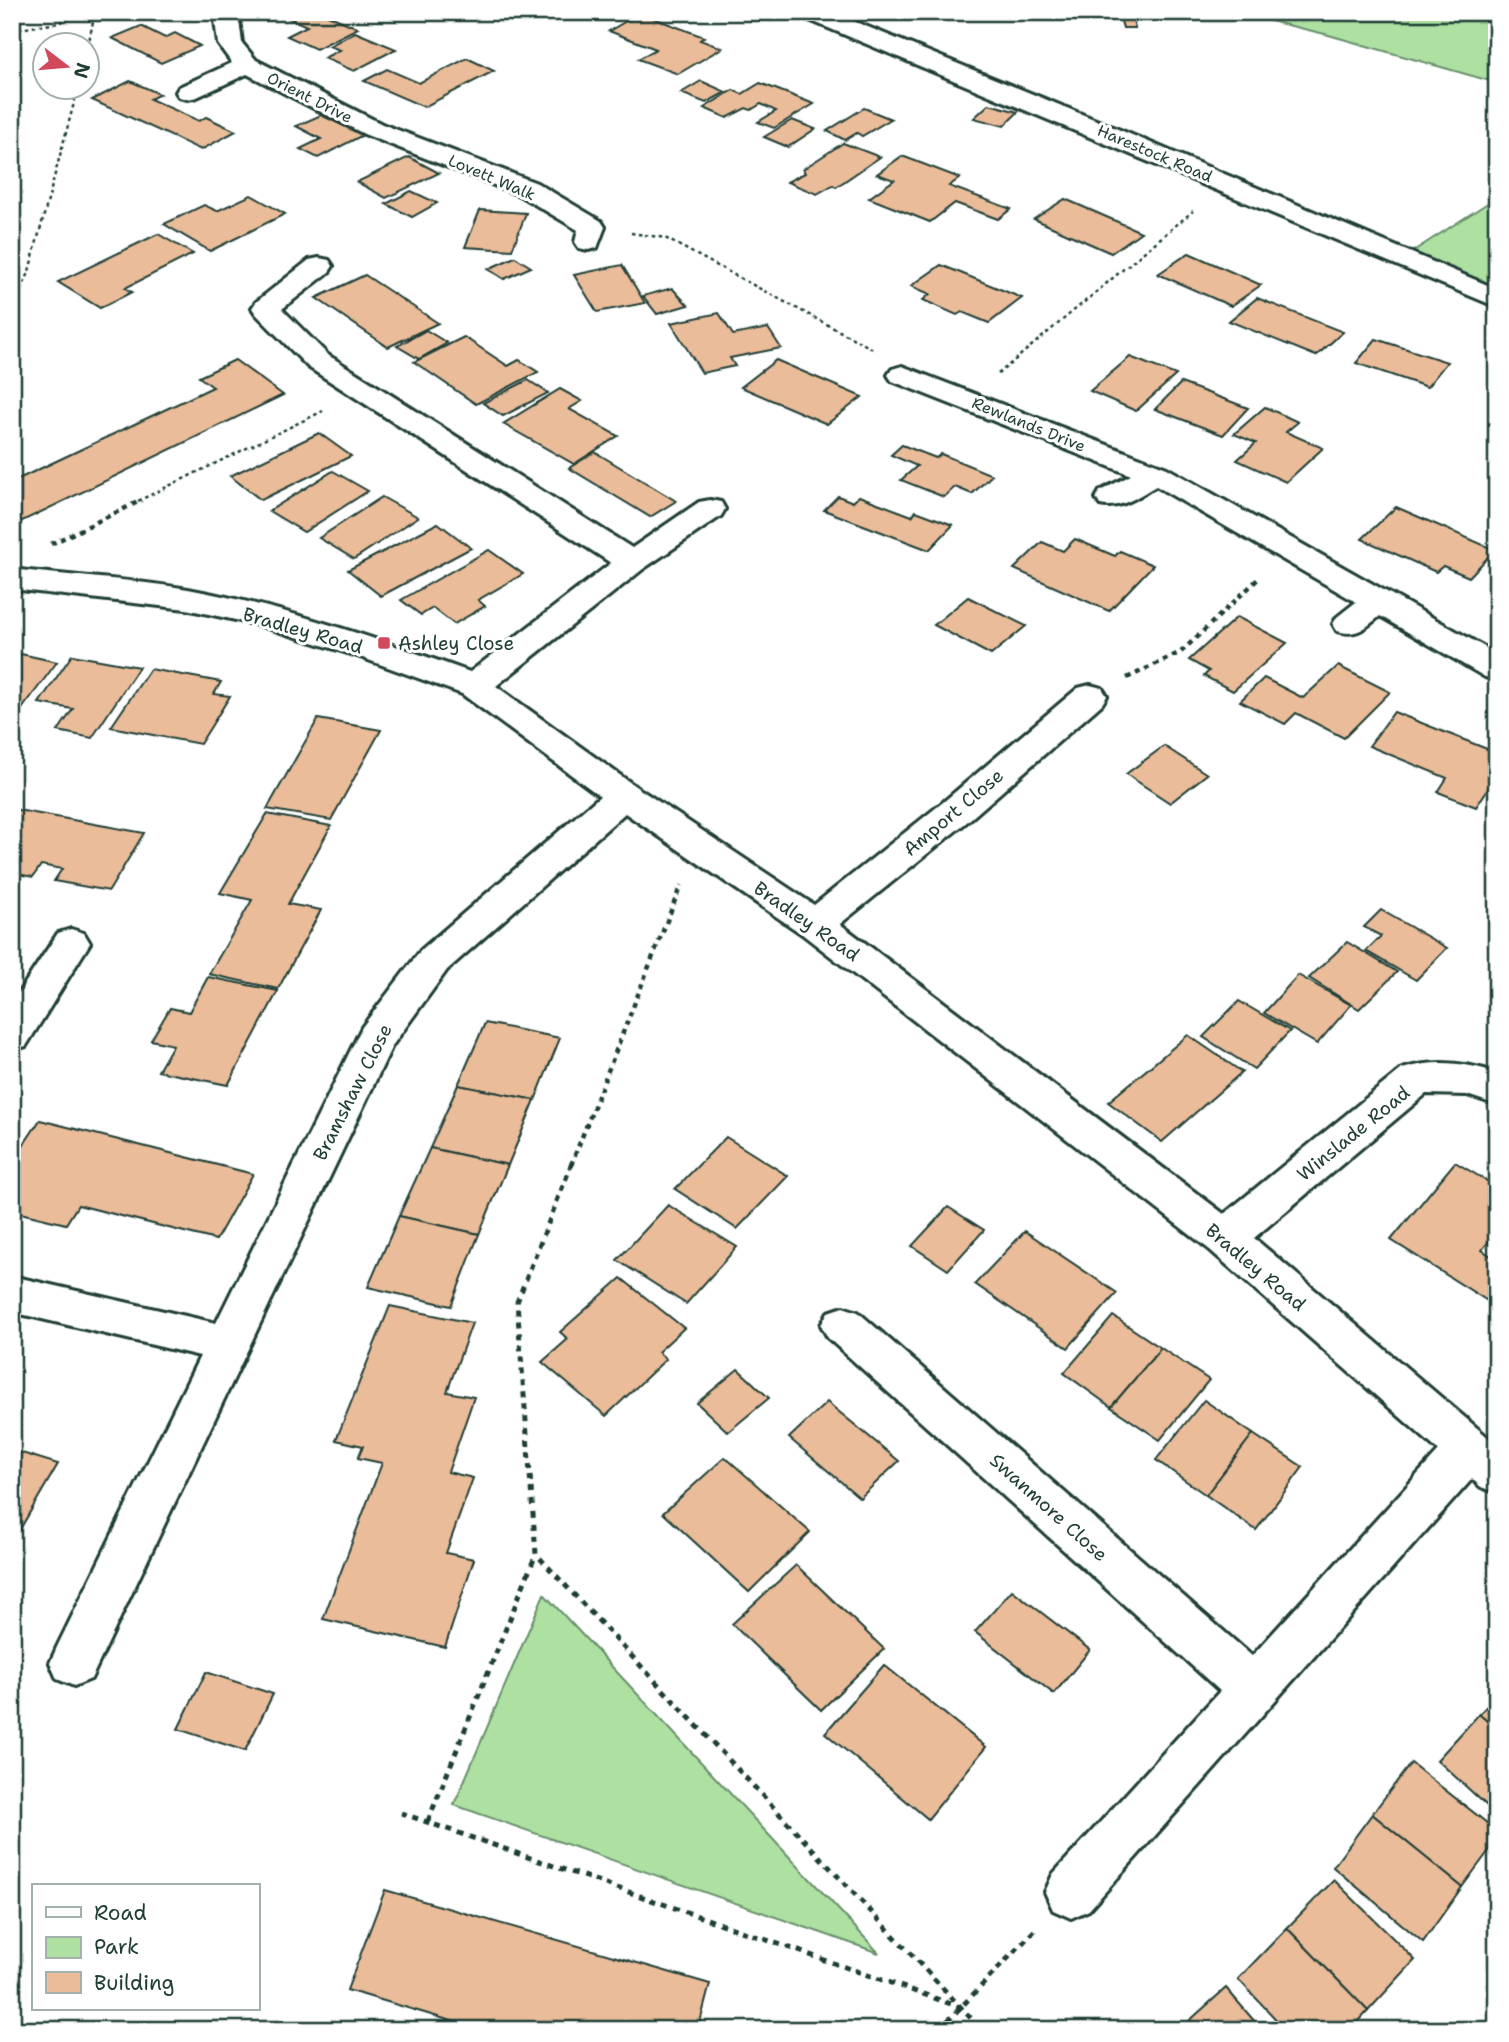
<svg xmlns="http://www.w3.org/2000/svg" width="1509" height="2042" viewBox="0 0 1509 2042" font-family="'Shantell Sans',sans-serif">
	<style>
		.green { fill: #aee0a2; stroke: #668e6b; stroke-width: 2 }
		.building { fill: #eabc9a; stroke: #1f3d34; stroke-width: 2 }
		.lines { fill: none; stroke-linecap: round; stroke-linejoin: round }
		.minor-casing { stroke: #1f3d34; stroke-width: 6 }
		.path-far2 { stroke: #1f3d34; stroke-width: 2.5; stroke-dasharray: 3.5 3.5; stroke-linecap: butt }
		.path-far1 { stroke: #1f3d34; stroke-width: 4.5; stroke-dasharray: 5 5; stroke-linecap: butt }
		.path { stroke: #1f3d34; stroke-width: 5; stroke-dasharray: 6 6; stroke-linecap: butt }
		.minor { fill: #fff; fill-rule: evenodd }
		.poi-dot { fill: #d1495b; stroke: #fff; stroke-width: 2.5 }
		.labels { text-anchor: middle; stroke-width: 6; stroke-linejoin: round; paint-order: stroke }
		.far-street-label { font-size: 16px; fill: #1f3d34; stroke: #fff }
		.street-label { font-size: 19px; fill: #1f3d34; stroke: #fff }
		.poi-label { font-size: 19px; fill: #1f3d34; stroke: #fff; text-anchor: start }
	</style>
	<rect width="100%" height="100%" fill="#fff"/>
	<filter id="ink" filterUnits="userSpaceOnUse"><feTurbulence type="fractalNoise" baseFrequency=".0143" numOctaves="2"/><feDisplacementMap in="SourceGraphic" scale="14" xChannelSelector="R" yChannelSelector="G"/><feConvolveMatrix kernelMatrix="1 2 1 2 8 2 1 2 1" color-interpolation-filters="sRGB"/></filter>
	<g filter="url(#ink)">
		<!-- green -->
		<g class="green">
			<polygon points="1233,12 1497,12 1497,83 1325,34"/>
			<polygon points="1497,197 1497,299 1401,259"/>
			<polygon points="544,1594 879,1953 454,1805"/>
		</g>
		<!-- building -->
		<g class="building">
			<polygon points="296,12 321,12 358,28 316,49 287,36 307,26 286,17"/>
			<polygon points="640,13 704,37 700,40 722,48 678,74 638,59 656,49 609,31"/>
			<polygon points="1119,14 1132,15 1135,28 1123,28"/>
			<polygon points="141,26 165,38 175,33 200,46 161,63 112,38"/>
			<polygon points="355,32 396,49 354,71 324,58 340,50 329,46"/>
			<polygon points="467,58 494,71 424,107 364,81 387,69 419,83"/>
			<polygon points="130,81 160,94 150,99 199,121 206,117 236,131 201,150 92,100"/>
			<polygon points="701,81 726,92 706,103 681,93"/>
			<polygon points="760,83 814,104 774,128 758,122 776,111 761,104 751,110 746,108 727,118 704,108 733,90 742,94"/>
			<polygon points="989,104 1018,112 1004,126 974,118"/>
			<polygon points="864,108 891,119 862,136 857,133 845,140 827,131"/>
			<polygon points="321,115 363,135 318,158 300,149 321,139 296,126"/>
			<polygon points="792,120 815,129 788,147 764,137"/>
			<polygon points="843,143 880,157 836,187 833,185 817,194 787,182 805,173 803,169"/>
			<polygon points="902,156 960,178 949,186 1011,209 998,219 955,203 930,222 869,198 894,180 877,174"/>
			<polygon points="409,157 439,173 386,198 357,182"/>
			<polygon points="411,191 437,203 412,217 386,204"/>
			<polygon points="251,195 285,214 210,251 164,224 204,205 217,211"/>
			<polygon points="1065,199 1141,232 1111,253 1034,219"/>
			<polygon points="480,210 526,213 512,250 465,247"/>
			<polygon points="158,234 193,254 125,288 132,292 100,308 58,282"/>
			<polygon points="1189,253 1261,285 1231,306 1158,274"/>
			<polygon points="515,257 531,267 504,279 488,269"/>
			<polygon points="622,265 645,303 597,312 574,275"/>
			<polygon points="941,265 1022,298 989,323 962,312 957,315 923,300 930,294 911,286"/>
			<polygon points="365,275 438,323 388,347 316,298"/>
			<polygon points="672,288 688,305 657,314 643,296"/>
			<polygon points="1257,298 1343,332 1316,356 1229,321"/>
			<polygon points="719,313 733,335 768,328 781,348 730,358 735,366 702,373 671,323"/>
			<polygon points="426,330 447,343 419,359 397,346"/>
			<polygon points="464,337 508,366 519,360 538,372 476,404 414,362"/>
			<polygon points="1376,339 1447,362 1427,387 1356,363"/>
			<polygon points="1130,357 1176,375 1136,411 1090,391"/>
			<polygon points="235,360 283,395 12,526 12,482 213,387 199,377"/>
			<polygon points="776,360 862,397 827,424 741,387"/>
			<polygon points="528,380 548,393 503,416 483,403"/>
			<polygon points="1181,383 1248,408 1223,435 1155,409"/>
			<polygon points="560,389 582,401 569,409 618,436 574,464 503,424"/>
			<polygon points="1265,407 1298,422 1286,432 1323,448 1286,482 1237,460 1256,443 1234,434"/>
			<polygon points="319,433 351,456 261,500 230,476"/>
			<polygon points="902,445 936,458 941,454 992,475 972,494 955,487 944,497 901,480 917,466 891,455"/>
			<polygon points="595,452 676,501 650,517 569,468"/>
			<polygon points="333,471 368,491 304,532 269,511"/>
			<polygon points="838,496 853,502 859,496 912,516 916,511 953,525 929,550 824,510"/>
			<polygon points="382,497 418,517 354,559 319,538"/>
			<polygon points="1396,507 1495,550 1469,577 1443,566 1436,572 1362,539"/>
			<polygon points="438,523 471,548 381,596 348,570"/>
			<polygon points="1075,539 1115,556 1120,551 1153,565 1109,611 1014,569 1042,542 1063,551"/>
			<polygon points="489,550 523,574 478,600 485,606 454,624 433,608 421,615 401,600"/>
			<polygon points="968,597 1026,626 991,655 934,625"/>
			<polygon points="1237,617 1287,643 1233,691 1204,676 1209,671 1189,660"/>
			<polygon points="21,654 57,662 22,709 12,707 12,666"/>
			<polygon points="72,655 139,667 92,738 58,731 73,709 39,703"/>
			<polygon points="1338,666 1390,692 1344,738 1296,713 1285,724 1240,701 1264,678 1303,698"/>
			<polygon points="150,669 221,682 214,694 230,696 200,744 111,727"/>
			<polygon points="1394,712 1497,753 1497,775 1476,807 1438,792 1447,778 1369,746"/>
			<polygon points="318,719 381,730 331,820 267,809"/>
			<polygon points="1164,746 1207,774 1170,803 1126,774"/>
			<polygon points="12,809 144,833 109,891 54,881 62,869 41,865 33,877 12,873 20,860 12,859"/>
			<polygon points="267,814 331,826 288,904 321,910 278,989 209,974 252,900 220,893"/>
			<polygon points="1381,910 1447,948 1416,980 1366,951 1381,936 1364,927"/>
			<polygon points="1347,942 1397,972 1359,1009 1309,978"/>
			<polygon points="1298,975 1351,1005 1317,1044 1264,1013"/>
			<polygon points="208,977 278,991 228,1085 158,1071 173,1045 151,1040 170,1008 189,1012"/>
			<polygon points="1239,1001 1290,1031 1254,1069 1203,1037"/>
			<polygon points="485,1023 560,1038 535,1100 458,1085"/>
			<polygon points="1188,1035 1242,1072 1162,1142 1108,1102"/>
			<polygon points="458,1085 535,1100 508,1165 430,1148"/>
			<polygon points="40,1120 253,1174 216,1240 78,1205 66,1224 12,1211 12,1201 19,1189 12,1187 12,1162"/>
			<polygon points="726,1137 788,1176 737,1229 675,1189"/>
			<polygon points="430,1148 508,1165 479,1234 399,1216"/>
			<polygon points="1455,1162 1497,1187 1497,1231 1482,1250 1497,1260 1497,1307 1391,1240"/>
			<polygon points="668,1205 737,1247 686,1304 617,1260"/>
			<polygon points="948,1207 984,1230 948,1270 912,1246"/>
			<polygon points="399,1216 479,1234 451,1306 368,1287"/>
			<polygon points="1025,1231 1117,1293 1068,1348 975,1284"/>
			<polygon points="621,1278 684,1328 658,1352 666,1359 606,1416 542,1362 568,1339 560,1332"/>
			<polygon points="390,1306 472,1323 447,1392 474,1397 448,1472 473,1478 446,1553 474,1559 445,1647 323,1619 382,1463 358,1458 363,1446 336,1440"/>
			<polygon points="1113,1316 1161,1348 1111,1407 1064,1373"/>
			<polygon points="1161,1348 1209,1380 1160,1440 1111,1407"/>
			<polygon points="738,1369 769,1398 728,1432 697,1403"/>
			<polygon points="1204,1400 1253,1434 1206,1495 1156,1460"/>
			<polygon points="827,1402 899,1461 860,1498 789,1438"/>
			<polygon points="1253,1434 1303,1467 1256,1530 1206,1495"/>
			<polygon points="12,1450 58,1464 12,1543"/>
			<polygon points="725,1457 810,1532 749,1592 663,1513"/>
			<polygon points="796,1565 884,1649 821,1710 732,1624"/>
			<polygon points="1012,1590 1090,1650 1054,1694 975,1632"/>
			<polygon points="884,1665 986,1747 928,1819 825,1733"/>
			<polygon points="206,1672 273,1694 245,1751 178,1729"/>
			<polygon points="1497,1696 1497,1730 1479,1714"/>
			<polygon points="1479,1714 1497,1730 1497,1815 1437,1760"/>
			<polygon points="1411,1763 1497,1831 1497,1840 1462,1887 1372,1814"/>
			<polygon points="1372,1814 1462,1887 1423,1942 1333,1867"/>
			<polygon points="1334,1880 1415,1960 1368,2011 1287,1928"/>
			<polygon points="385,1890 710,1984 698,2030 482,2030 347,1990"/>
			<polygon points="1287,1928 1368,2011 1351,2030 1286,2030 1238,1979"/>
			<polygon points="1226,1988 1262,2030 1179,2030"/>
		</g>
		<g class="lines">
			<!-- minor casing -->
			<g class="minor-casing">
				<g id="minor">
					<polygon points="214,12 238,12 242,43 256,60 382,124 537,183 601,221 605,227 597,248 588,250 579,248 575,242 578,230 519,195 364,134 247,74 197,97 188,99 179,97 176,92 179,87 232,63 218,44"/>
					<polygon points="799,12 831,12 1106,124 1497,289 1497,307 802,17"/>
					<path d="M319,258L329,260L333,266L329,272L282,309L328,355L632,548L699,502L710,500L721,502L725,509L721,516L643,569L496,686L635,786L814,905L942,803L1078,688L1090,685L1102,688L1107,696L1102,704L968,821L840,924L1224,1214L1402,1069C1434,1059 1465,1062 1497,1073V1105L1467,1095L1426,1094L1254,1238L1497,1445V1493L1481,1487L1472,1479L1089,1910L1071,1918L1053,1910L1045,1892L1053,1874L1220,1691L828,1338L821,1325L828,1312L843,1307L858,1312L1252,1656L1439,1451L1210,1250L802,934L625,813L447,970L392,1046L91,1679L74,1686L57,1679L50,1663L57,1647L200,1356L12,1312V1276L216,1323L362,1027L421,950L600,796L462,694L360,657L258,625L186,609L12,589V569C70,576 130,579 188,589C284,607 378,639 470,672L611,563L308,367L256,314L252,308L256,302L309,260Z"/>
					<path d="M902,366L1167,468L1497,654V680L1485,677L1380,616C1365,628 1357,637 1337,631L1333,624L1337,617L1356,602L1156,486C1138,496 1121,510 1100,505L1096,498L1100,491L1131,475L892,381L888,375L892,369Z"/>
					<polygon points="71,929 84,933 90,943 26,1046 12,1050 12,1003 58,933"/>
				</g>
			</g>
			<!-- path-far2 -->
			<g class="path-far2">
				<polyline points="12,30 58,23 88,12"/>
				<polyline points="88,46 95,12"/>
				<polyline points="631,233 665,238 873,349"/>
				<polyline points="12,309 28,275 78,88"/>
				<polyline points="998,374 1193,211"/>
				<polyline points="138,501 323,411"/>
			</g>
			<!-- path-far1 -->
			<g class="path-far1">
				<polyline points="51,544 142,500"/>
				<polyline points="1127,678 1181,652 1258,579"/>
				<polyline points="571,1165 681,885"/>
			</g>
			<!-- path -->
			<g class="path">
				<polyline points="572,1163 517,1302 536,1554 982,2030"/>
				<polyline points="401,1813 960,2007"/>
				<polyline points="428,1821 536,1554"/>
				<polyline points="939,2030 1037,1928"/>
			</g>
			<!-- minor -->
			<use href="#minor" class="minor"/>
		</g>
	</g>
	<!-- markers -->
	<rect class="poi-dot" x="377" y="636" width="14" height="14" rx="3.5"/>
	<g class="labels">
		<!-- far-street labels -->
		<g class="far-street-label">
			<text transform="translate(310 97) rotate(27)" y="6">Orient Drive</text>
			<text transform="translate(1155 153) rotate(23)" y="6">Harestock Road</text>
			<text transform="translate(492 177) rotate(23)" y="6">Lovett Walk</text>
			<text transform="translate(1029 424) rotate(22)" y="6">Rewlands Drive</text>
		</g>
		<!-- street labels -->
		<g class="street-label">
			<text transform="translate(303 630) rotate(16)" y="7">Bradley Road</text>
			<text transform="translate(953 812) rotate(-40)" y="7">Amport Close</text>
			<text transform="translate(807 921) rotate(35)" y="7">Bradley Road</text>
			<text transform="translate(352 1092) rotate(-63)" y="7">Bramshaw Close</text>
			<text transform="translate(1353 1133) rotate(-39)" y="7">Winslade Road</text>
			<text transform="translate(1256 1267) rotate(40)" y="7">Bradley Road</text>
			<text transform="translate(1049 1507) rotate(42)" y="7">Swanmore Close</text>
		</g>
		<!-- poi labels -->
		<g class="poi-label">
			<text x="398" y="650">Ashley Close</text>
		</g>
	</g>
	<!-- margin -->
	<rect width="1509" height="2042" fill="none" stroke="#fff" stroke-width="42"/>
	<rect x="21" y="21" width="1467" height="2000" fill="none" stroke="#1f3d34" stroke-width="2.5" filter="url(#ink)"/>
	<!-- legend -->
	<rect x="32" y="1884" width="228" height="126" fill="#ffffff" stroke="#a5b1ae" stroke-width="2"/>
	<rect x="46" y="1907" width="35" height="10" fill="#ffffff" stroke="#a5b1ae" stroke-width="2"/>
	<text x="94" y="1920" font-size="21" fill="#1f3d34">Road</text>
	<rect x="46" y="1937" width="35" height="21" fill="#aee0a2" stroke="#a5b1ae" stroke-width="2"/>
	<text x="94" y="1954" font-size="21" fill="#1f3d34">Park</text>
	<rect x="46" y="1972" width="35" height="21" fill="#eabc9a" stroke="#a5b1ae" stroke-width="2"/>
	<text x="94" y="1990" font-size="21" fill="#1f3d34">Building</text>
	<!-- north arrow -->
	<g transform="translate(66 66) rotate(106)"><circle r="33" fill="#ffffff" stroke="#a5b1ae" stroke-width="2"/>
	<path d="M0-5L12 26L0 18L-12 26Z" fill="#d1495b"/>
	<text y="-10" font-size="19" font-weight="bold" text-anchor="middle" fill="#1f3d34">N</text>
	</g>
</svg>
